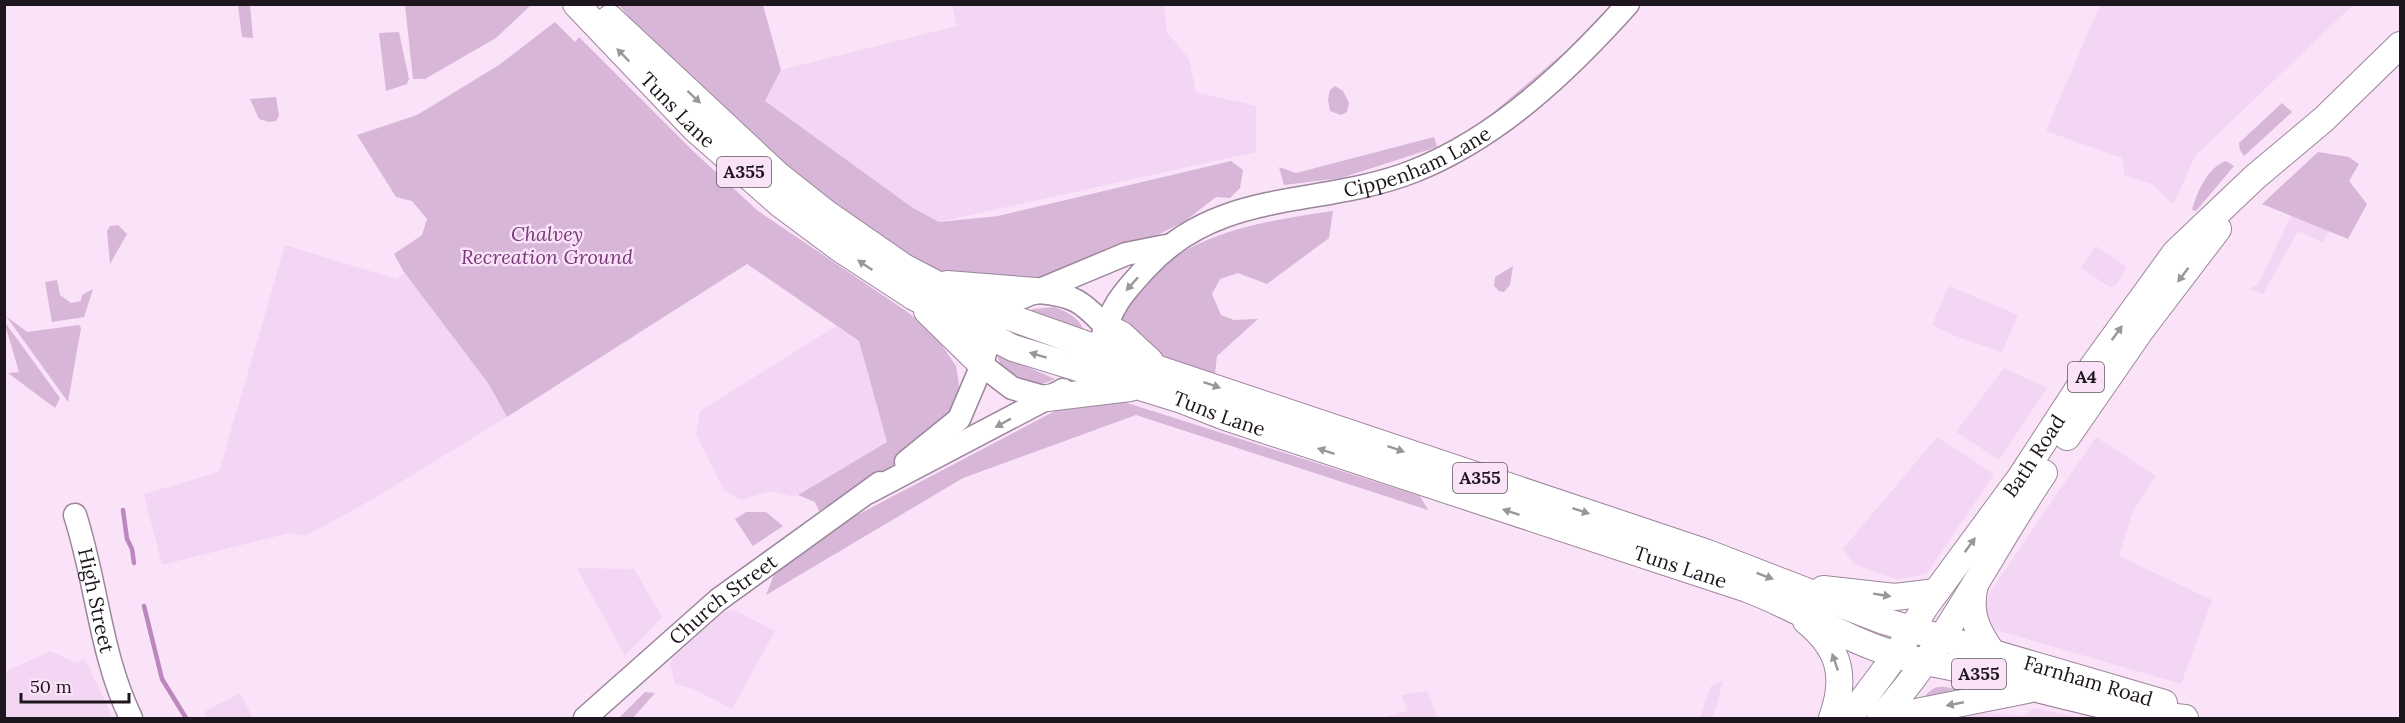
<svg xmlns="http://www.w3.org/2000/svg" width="2405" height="723" viewBox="0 0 2405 723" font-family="Lora,serif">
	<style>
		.built { fill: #f3d6f3 }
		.green { fill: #d7b6d7 }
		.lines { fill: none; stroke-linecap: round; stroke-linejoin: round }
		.stream { stroke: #bb87bc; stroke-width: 4.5 }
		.secondary-casing { stroke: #9b869b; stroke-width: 25 }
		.primary-casing { stroke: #9b869b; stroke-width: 28 }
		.secondary { stroke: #fff; stroke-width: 22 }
		.primary { stroke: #fff; stroke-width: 26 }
		.oneway { fill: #9a969a }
		.labels { text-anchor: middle; stroke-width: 5; stroke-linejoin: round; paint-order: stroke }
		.shield { fill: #fae2f9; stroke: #605360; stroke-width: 1.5 }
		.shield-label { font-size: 18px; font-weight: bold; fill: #1e161e }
		.street-label { font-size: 20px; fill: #1e161e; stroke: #fae2f9 }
		.park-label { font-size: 20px; font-style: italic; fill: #78397b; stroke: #fae2f9 }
	</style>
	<rect width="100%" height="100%" fill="#fae2f9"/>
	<!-- built -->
	<g class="built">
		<polygon points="952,5 1164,5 1167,32 1189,59 1196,92 1256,106 1256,152 939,222 913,208 765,101 781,70 957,26"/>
		<polygon points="2100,5 2100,4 2353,5 2195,156 2173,205 2152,184 2125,176 2122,158 2046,131"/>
		<polygon points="2292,214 2329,231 2323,243 2301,232 2297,233 2263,294 2250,289 2258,284"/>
		<polygon points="285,245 396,279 405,273 488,383 507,417 373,499 305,536 290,533 162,565 144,494 219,472"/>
		<polygon points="2096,246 2127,267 2115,286 2110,287 2081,268"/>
		<polygon points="1949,286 2018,315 2002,352 1955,336 1932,325"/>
		<polygon points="836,326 859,341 887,442 794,497 771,491 741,500 724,490 696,434 700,411"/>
		<polygon points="2004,368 2047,388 1999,460 1956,432"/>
		<polygon points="1937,437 1994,474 1927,573 1898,580 1854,564 1843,549"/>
		<polygon points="2096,437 2156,476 2133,511 2119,556 2212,600 2181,684 1993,629 1985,607 1990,592"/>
		<polygon points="577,568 634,569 662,617 625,656"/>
		<polygon points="734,610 775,631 732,709 694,689 675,684 670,664 673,657 724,612"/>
		<polygon points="50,651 77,663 85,659 113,718 5,718 5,672"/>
		<polygon points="1723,681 1713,718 1700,718 1711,686"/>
		<polygon points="1427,691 1438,718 1381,718 1407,711 1402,695"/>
		<polygon points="240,693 253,718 207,718 204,712"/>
		<polygon points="2034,708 2082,718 1947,718 1976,712 2024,716"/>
	</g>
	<!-- green -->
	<g class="green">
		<polygon points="618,4 763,5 781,70 765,101 913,208 939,222 998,216 1231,161 1243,170 1240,188 1230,198 1216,197 1185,221 1146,241 1131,241 1107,248 1094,265 1061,278 957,281 855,230 680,76"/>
		<polygon points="238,5 250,5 253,38 242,37"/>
		<polygon points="405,5 405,4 531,5 496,38 425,79 413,79"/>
		<polygon points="1611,5 1619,5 1521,99 1475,128 1567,50"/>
		<polygon points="555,22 575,42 579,37 692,150 758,211 909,313 941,344 956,366 959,385 955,408 904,462 819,511 815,502 798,495 887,442 859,341 747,264 507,417 488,383 404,272 394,254 422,235 427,219 412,201 396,197 357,135 417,115 499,65"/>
		<polygon points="399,32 409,79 407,84 386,91 379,33"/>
		<polygon points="1335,86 1343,91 1349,103 1347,112 1341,115 1330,111 1328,99 1330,90"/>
		<polygon points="276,97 279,116 276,121 269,122 259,119 250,99"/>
		<polygon points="2282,103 2292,112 2244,156 2240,150 2239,143"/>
		<polygon points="1434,137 1437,147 1341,178 1284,185 1279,167 1296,173"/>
		<polygon points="2318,152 2349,157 2359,164 2349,181 2367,204 2348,239 2262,204"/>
		<path d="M2226,161L2234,166L2196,211L2192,210C2197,192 2207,168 2226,161Z"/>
		<path d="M1333,211L1329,238L1267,284L1238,273L1220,279L1212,294L1221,315L1234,320L1258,319L1217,356L1214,382L1156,361L1123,324L1122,312C1133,299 1144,281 1157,270C1206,229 1273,220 1333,211Z"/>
		<polygon points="118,225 127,234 110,264 107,231 110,226"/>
		<polygon points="1513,266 1510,285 1504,292 1499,291 1494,286 1495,277"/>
		<polygon points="57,280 60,295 71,303 81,301 82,295 93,289 84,317 52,322 45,282"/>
		<path d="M1055,307C1073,315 1083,320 1087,341L1018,316L1033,309Z"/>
		<polygon points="6,316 27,332 79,325 81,328 68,402"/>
		<polygon points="4,321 60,398 55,408 8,373 19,372"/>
		<path d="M997,354L1055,379C1028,392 1004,385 997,354Z"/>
		<polygon points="1124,402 1420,496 1428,510 1136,415 963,478 766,595 776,570 842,523 1057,410 1084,404"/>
		<polygon points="746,512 766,512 783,526 753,546 735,519"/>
		<path d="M1958,680L1988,689L1921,700C1933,687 1937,684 1954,689Z"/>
		<polygon points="645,692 655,693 633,718 619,718"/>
	</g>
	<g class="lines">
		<!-- stream -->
		<g class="stream">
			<polyline points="123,510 127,539 132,549 134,563"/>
			<polyline points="144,606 162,679 186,718"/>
		</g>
		<!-- secondary casing -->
		<g class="secondary-casing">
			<g id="secondary">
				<path d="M1039,292C1073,295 1082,301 1106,327"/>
				<path id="s1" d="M1100,344C1112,306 1119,297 1146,268C1220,187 1321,208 1414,171C1499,137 1568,71 1628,4"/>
				<polyline points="982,365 1012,388 1047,398"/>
				<polyline points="906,462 959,419 982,365 990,334 1002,315 1018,299 1126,254 1166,246"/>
				<polyline points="869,492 1063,390"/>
				<path id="s2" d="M75,515C97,583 100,654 131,718"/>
				<path id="s3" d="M585,718L718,600L880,483"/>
			</g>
		</g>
		<!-- primary casing -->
		<g class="primary-casing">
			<g id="primary">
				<path id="s4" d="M576,4L695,129L780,204L839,248L914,297L1013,348L1179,399L1225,417L1747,589C1798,608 1845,640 1897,655C1920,662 1944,665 1968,671C2039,689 2111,711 2185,718"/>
				<path id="s5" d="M610,18L778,175L826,213L904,267L978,306L1099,349L1705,552L1884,621L2164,703"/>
				<polyline points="947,284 1036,291"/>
				<polyline points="927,311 982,365"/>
				<polyline points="1106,327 1122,335 1150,361"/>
				<polyline points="1047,398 1130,388"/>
				<polyline points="2067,437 2141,330 2218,229"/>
				<path d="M1975,585C1968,613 1977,631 1992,652"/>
				<polyline points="1823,589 1895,597 1936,592"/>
				<path d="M1806,621C1840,649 1847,677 1832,718"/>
				<path id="s6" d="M1849,718L1896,655L1925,607L2020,478L2093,366L2175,253L2255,177L2324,119L2400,45"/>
				<path d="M1880,718C1946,646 1989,554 2044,473"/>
				<polyline points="1886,718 2027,690"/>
			</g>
		</g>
		<!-- secondary -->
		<use href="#secondary" class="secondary"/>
		<!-- primary -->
		<use href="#primary" class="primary"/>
	</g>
	<!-- one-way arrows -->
	<defs><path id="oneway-solid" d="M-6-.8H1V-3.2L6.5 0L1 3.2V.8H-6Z" transform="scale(1.5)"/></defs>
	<g class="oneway">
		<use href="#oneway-solid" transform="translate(623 55) rotate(-134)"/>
		<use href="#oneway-solid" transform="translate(694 97) rotate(43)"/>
		<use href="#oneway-solid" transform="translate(865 265) rotate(-146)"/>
		<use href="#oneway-solid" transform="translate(2183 275) rotate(127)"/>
		<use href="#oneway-solid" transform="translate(1132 284) rotate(132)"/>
		<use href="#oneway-solid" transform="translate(2117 333) rotate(-54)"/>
		<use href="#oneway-solid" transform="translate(1038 355) rotate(-163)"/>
		<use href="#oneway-solid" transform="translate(1212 385) rotate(19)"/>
		<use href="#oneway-solid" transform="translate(1003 423) rotate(151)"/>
		<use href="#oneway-solid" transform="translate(1396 449) rotate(19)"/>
		<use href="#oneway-solid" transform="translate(1326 451) rotate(-162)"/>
		<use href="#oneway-solid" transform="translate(1581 511) rotate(18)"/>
		<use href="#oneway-solid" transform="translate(1511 512) rotate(-162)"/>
		<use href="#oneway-solid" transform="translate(1970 545) rotate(-54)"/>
		<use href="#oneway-solid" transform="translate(1765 576) rotate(21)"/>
		<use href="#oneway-solid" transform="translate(1882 595) rotate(9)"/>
		<use href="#oneway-solid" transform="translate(1835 662) rotate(-109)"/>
		<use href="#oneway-solid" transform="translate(1955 704) rotate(169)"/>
	</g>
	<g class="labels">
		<!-- shield labels -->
		<g class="shield">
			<rect x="717" y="157" width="54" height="30" rx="4.5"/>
			<rect x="2068" y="362" width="36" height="30" rx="4.5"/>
			<rect x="1453" y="463" width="54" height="30" rx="4.5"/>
			<rect x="1952" y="659" width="54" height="30" rx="4.5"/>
		</g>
		<g class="shield-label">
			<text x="744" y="178">A355</text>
			<text x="2086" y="383">A4</text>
			<text x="1480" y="484">A355</text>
			<text x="1979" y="680">A355</text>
		</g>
		<!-- street labels -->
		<g class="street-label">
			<text dy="7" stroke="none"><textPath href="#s4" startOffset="147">Tuns Lane</textPath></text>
			<text dy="7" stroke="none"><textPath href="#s1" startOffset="386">Cippenham Lane</textPath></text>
			<text dy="7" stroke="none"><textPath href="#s4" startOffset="777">Tuns Lane</textPath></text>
			<text dy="7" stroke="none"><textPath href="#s6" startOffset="321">Bath Road</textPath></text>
			<text dy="7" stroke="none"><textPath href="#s4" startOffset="1263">Tuns Lane</textPath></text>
			<text dy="7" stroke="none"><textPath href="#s3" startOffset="182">Church Street</textPath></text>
			<text dy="7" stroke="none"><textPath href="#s2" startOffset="88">High Street</textPath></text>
			<text dy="7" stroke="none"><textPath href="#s5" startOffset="1642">Farnham Road</textPath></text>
		</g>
		<!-- park labels -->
		<g class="park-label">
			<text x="547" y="241">Chalvey<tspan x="547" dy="23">Recreation Ground</tspan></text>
		</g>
	</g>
	<!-- border -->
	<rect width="2405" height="723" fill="none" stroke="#1e161e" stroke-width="12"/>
	<!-- scale -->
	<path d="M21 693v9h108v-9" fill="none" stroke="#1e161e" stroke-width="3"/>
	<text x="30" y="693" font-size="18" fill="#1e161e" stroke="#fae2f9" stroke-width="4.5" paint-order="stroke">50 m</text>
</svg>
